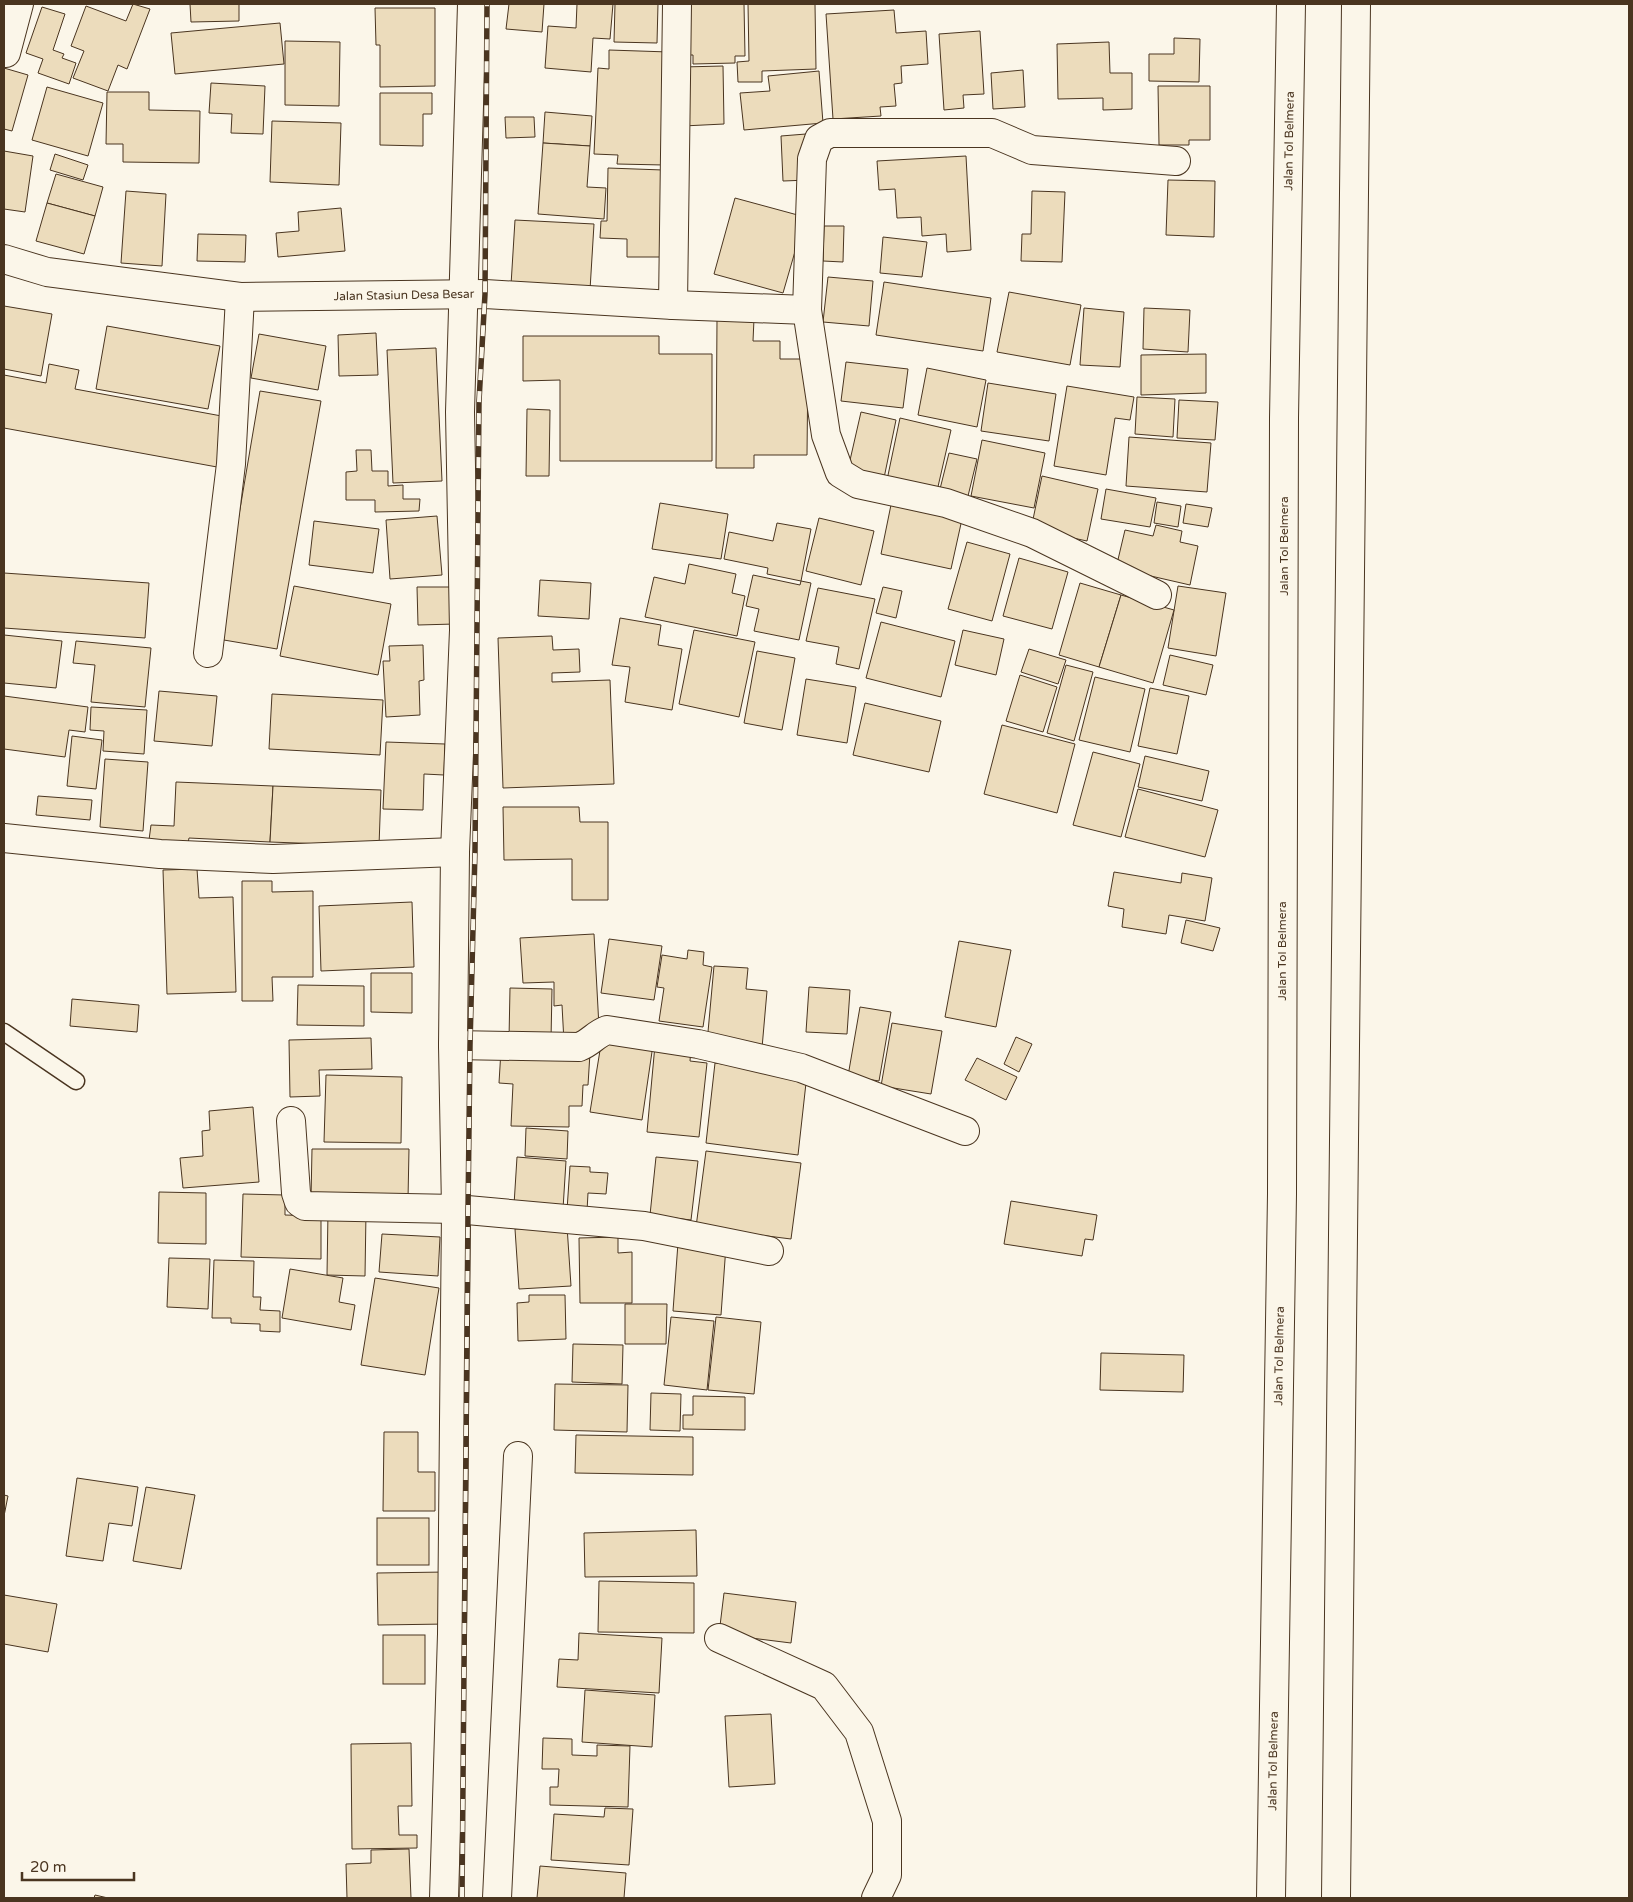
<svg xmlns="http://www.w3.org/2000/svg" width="1633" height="1902" viewBox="0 0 1633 1902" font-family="'Varela Round',sans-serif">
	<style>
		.building { fill: #ecdcbc; stroke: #4a3520 }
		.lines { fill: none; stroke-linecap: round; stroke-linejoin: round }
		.lane-casing { stroke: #4a3520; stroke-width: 19 }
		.street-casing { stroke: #4a3520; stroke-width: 30 }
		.highway-casing { stroke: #4a3520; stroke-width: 30 }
		.lane { stroke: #fbf6e9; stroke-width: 16 }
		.street { stroke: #fbf6e9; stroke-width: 28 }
		.highway { stroke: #fbf6e9; stroke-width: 28 }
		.rail-casing { stroke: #4a3520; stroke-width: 5.5 }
		.rail { stroke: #fbf6e9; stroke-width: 4; stroke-dasharray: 11; stroke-linecap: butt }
		.labels { text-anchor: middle; stroke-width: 4; stroke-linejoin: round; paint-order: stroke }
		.street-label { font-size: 12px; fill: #4a3520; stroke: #fbf6e9 }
	</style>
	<rect width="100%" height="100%" fill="#fbf6e9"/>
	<!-- building -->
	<g class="building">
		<polygon points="133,4 150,9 127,69 118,65 108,91 73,78 84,51 71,46 86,6 126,21"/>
		<polygon points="190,4 239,4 239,21 191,22"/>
		<polygon points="509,4 544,4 542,32 506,29"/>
		<polygon points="577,4 613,4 610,39 593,38 591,72 545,68 548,26 576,28"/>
		<polygon points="615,4 658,4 657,43 614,42"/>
		<polygon points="687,4 744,4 745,56 735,56 735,63 693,64 693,55 688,55"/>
		<polygon points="748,4 815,4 816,69 762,71 762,82 738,82 737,62 749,61"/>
		<polygon points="42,7 65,14 53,50 64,54 62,58 76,63 69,84 38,73 43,59 26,53"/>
		<polygon points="375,8 435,8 435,86 380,87 380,45 376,45"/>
		<polygon points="894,10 896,33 926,31 928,64 901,66 902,83 894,84 896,106 880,107 881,116 833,119 826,14"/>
		<polygon points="280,23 284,64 175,74 171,33"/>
		<polygon points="980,31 984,94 963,95 964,108 944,110 939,34"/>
		<polygon points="1174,38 1200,39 1199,82 1149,81 1149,54 1174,54"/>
		<polygon points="285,41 340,42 339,106 285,105"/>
		<polygon points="1109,42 1110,73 1132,73 1132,109 1103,110 1103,98 1058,99 1057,44"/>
		<polygon points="609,50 669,52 664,165 617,164 618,155 594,154 598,68 609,69"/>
		<polygon points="723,66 724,124 683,126 682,67"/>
		<polygon points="4,68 28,75 12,131 4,129"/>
		<polygon points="1023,70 1025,107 993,109 991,73"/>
		<polygon points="819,71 823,123 744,130 740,93 770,91 768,76"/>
		<polygon points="211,83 265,86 263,134 231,133 232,114 209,113"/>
		<polygon points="1158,86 1210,86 1210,140 1189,140 1189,145 1159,145"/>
		<polygon points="47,87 103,103 88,156 32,140"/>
		<polygon points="107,92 149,92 149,110 200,111 199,163 123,162 123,144 106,144"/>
		<polygon points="380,93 432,93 432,114 423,114 423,146 380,145"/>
		<polygon points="545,112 592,116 590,146 543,143"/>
		<polygon points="505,117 534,117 535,137 506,138"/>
		<polygon points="272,121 341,123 339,185 270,182"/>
		<polygon points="806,134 809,180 783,181 781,136"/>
		<polygon points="543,143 590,146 587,187 606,188 604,219 538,214"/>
		<polygon points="4,151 33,156 25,212 4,209"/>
		<polygon points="55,154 88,165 83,180 50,170"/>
		<polygon points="966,156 971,250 947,252 946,234 922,236 921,217 897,218 895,189 879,190 877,161"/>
		<polygon points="608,168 663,170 662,257 627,257 627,239 600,238 601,221 607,221"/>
		<polygon points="56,174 103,187 95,216 47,203"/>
		<polygon points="1168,180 1215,181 1214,237 1166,235"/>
		<polygon points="126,191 166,194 162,266 121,263"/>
		<polygon points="1032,191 1065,192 1062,262 1021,261 1022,234 1031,234"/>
		<polygon points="735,198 805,217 783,293 714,274"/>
		<polygon points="47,203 95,216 84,254 36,241"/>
		<polygon points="341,208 345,251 278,257 276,233 299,231 298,212"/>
		<polygon points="515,220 594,224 590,290 511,285"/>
		<polygon points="824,226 844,226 843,262 823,261"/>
		<polygon points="198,234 246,235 245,262 197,261"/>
		<polygon points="883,237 927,242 922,277 880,273"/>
		<polygon points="828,277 873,281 869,326 823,322"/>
		<polygon points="884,282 991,298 983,351 876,335"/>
		<polygon points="1009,292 1081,305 1070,365 997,352"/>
		<polygon points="4,306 52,314 41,376 4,369"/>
		<polygon points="1084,308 1124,312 1120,367 1080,365"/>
		<polygon points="1144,308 1190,310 1188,352 1143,349"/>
		<polygon points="717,319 754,319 753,341 780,341 780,359 808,359 807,455 754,455 754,468 716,468"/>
		<polygon points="107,326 220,346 208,409 96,389"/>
		<polygon points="376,333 378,375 339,376 338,335"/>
		<polygon points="259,334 326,346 318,390 251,378"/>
		<polygon points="523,336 659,336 659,354 712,354 712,461 560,461 560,380 523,381"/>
		<polygon points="436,348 442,481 393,483 387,350"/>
		<polygon points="1206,354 1206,393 1141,395 1141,355"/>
		<polygon points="846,362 908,369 903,408 841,401"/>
		<polygon points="49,364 79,370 75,389 227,417 217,467 4,428 4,375 46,383"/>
		<polygon points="927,368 986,380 977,427 918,415"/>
		<polygon points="988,383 1056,394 1049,441 981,431"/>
		<polygon points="1067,386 1134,397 1130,420 1115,418 1106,475 1054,466"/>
		<polygon points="260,391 321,401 277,649 218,639"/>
		<polygon points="1137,397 1175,399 1173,437 1135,434"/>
		<polygon points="1179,400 1218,402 1215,440 1177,438"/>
		<polygon points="527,409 550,410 549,476 526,476"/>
		<polygon points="861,412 896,420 884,478 848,469"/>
		<polygon points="900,418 951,430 937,491 887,480"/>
		<polygon points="1129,437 1211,443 1207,492 1126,486"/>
		<polygon points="982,440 1045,453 1034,508 971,496"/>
		<polygon points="356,450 371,450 372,471 388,471 388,486 403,485 403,499 420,499 419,511 375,512 375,500 346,500 346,472 357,471"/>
		<polygon points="949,453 977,459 968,496 940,489"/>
		<polygon points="1042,476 1098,489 1087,541 1031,529"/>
		<polygon points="1106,489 1156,498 1150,527 1101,519"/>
		<polygon points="893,495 964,510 951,569 881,554"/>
		<polygon points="1157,502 1181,506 1178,527 1154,523"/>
		<polygon points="660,503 728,514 721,559 652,549"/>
		<polygon points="1186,504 1212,508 1208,527 1183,523"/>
		<polygon points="437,516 442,575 390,579 386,520"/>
		<polygon points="819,518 874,531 861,585 806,571"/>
		<polygon points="314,521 379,529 373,573 309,565"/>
		<polygon points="777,523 811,529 801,581 767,574 768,568 724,559 729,532 773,541"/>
		<polygon points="1156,525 1182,531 1180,542 1198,546 1190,585 1116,568 1125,530 1153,536"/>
		<polygon points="967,542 1010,554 992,621 948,609"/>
		<polygon points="1019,558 1068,572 1052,629 1003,616"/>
		<polygon points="689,564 736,574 732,593 745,596 737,636 645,617 654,577 685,584"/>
		<polygon points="4,573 149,583 145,638 4,628"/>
		<polygon points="753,575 800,585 801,581 811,583 799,640 754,631 759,609 746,606"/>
		<polygon points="540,580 591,583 589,619 538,616"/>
		<polygon points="1080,583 1121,595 1099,667 1059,655"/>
		<polygon points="294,586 391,604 378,675 280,656"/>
		<polygon points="1178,586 1226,593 1216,656 1168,648"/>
		<polygon points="417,587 454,587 455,624 418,625"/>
		<polygon points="883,587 902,591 896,618 876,613"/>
		<polygon points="818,588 875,599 859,669 836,664 839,647 806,641"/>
		<polygon points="1121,595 1174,610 1153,683 1099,667"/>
		<polygon points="620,618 661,625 658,645 682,649 672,710 625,702 630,667 612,665"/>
		<polygon points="881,622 955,641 941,697 866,678"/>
		<polygon points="694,630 755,642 739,717 679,704"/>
		<polygon points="963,630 1004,639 996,675 955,665"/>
		<polygon points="4,635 62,641 56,688 4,683"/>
		<polygon points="552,636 553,650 579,649 580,672 552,673 552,682 610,680 614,784 503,788 498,638"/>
		<polygon points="76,641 151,648 145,707 91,702 95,665 73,663"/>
		<polygon points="423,645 424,680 419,681 420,715 386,717 383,661 390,661 389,646"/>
		<polygon points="1029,649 1066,660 1058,684 1021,672"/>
		<polygon points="757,651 795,658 782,730 744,723"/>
		<polygon points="1170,655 1213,665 1206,695 1163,685"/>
		<polygon points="1066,665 1093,672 1074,741 1047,733"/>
		<polygon points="1020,675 1057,687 1043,732 1006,721"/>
		<polygon points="1095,677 1145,689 1130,752 1079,740"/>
		<polygon points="806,679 856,687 847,743 797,735"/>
		<polygon points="1150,688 1189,696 1177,754 1138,746"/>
		<polygon points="159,691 217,696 212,746 154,741"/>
		<polygon points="272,694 383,700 380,755 269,749"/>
		<polygon points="4,696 88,707 85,732 69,730 65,757 4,749"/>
		<polygon points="865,703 941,721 929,772 853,755"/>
		<polygon points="91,707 147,710 144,754 103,751 104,731 90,730"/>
		<polygon points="1002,725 1075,744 1057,813 984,794"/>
		<polygon points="72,736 102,740 96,789 67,786"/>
		<polygon points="386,742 445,744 444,775 424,774 423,810 383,809"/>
		<polygon points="1093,752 1140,764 1121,837 1073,825"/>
		<polygon points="1145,756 1209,771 1202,801 1138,787"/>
		<polygon points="105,759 148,762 143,831 100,827"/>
		<polygon points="176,782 273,786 270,842 189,838 188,843 149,840 151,825 174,826"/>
		<polygon points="273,786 381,790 379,846 270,842"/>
		<polygon points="1138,789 1218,810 1205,857 1125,837"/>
		<polygon points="38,796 92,800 90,820 36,815"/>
		<polygon points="503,807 579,807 580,822 608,822 608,900 572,900 572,859 504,860"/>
		<polygon points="197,869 199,898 233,897 236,992 167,994 163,870"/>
		<polygon points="1114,872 1181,883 1182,873 1212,878 1205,921 1169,915 1166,934 1122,927 1124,909 1108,906"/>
		<polygon points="242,881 272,881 272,892 313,891 313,977 272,977 273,1001 242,1001"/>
		<polygon points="412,902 414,967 321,971 319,906"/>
		<polygon points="1186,920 1220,928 1213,951 1181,943"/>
		<polygon points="594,934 599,1027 564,1042 562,1005 554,1006 554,982 523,983 520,938"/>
		<polygon points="609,939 662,946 654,1000 601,993"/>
		<polygon points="959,941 1011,950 996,1027 945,1017"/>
		<polygon points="688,950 704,952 703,965 712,967 703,1027 659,1021 664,988 657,987 662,955 687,959"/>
		<polygon points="714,966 748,968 746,989 767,991 762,1048 707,1043"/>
		<polygon points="371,973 412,973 412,1013 371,1012"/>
		<polygon points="298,985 364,986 364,1026 297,1025"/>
		<polygon points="809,987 850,990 847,1034 806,1032"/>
		<polygon points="510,988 552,989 551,1040 509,1039"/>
		<polygon points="72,999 139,1005 137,1032 70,1026"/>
		<polygon points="860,1007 891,1012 879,1081 848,1076"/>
		<polygon points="892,1023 942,1031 931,1094 881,1086"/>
		<polygon points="1016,1037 1032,1044 1019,1072 1004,1064"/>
		<polygon points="371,1038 372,1069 319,1070 320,1096 290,1097 289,1040"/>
		<polygon points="602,1038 653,1045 642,1120 590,1112"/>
		<polygon points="655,1045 691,1048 690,1061 707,1063 699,1137 647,1132"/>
		<polygon points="501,1050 590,1053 588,1085 583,1085 582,1106 569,1106 569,1127 511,1126 513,1084 499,1083"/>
		<polygon points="977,1058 1017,1077 1006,1100 965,1080"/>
		<polygon points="715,1063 807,1074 798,1155 706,1143"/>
		<polygon points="326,1075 402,1077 401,1143 324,1142"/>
		<polygon points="253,1107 259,1182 183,1188 180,1158 203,1156 202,1131 210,1130 209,1111"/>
		<polygon points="526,1128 568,1131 567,1159 525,1156"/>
		<polygon points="312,1149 409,1149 408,1199 311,1199"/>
		<polygon points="706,1151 801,1163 791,1239 696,1227"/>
		<polygon points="517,1157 566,1161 563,1209 514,1205"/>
		<polygon points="656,1157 698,1161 691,1220 650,1215"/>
		<polygon points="570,1166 590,1167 590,1172 608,1173 606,1194 588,1193 587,1211 567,1210"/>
		<polygon points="159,1192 206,1193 206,1244 158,1243"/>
		<polygon points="243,1194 285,1195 285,1215 321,1216 321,1259 241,1257"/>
		<polygon points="1011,1201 1097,1215 1093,1240 1085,1239 1082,1256 1004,1244"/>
		<polygon points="328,1211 366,1212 365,1276 327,1275"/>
		<polygon points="567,1226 571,1286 519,1289 515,1229"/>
		<polygon points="382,1234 440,1237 438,1276 379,1272"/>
		<polygon points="618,1237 618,1253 632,1252 632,1303 580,1303 579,1238"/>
		<polygon points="678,1243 726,1246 721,1315 673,1311"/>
		<polygon points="169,1258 210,1259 208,1309 167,1307"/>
		<polygon points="214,1260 254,1261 253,1297 261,1297 260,1310 280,1311 280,1332 260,1331 260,1324 231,1323 231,1318 212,1318"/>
		<polygon points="290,1269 343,1278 339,1302 355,1305 351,1330 282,1318"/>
		<polygon points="375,1278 439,1288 425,1375 361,1365"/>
		<polygon points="529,1295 565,1295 566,1339 518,1341 517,1303 529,1302"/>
		<polygon points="625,1304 667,1304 666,1344 625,1344"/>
		<polygon points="671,1317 714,1321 707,1390 664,1385"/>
		<polygon points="716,1317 761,1322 754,1394 708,1390"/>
		<polygon points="573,1344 623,1345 622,1384 572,1382"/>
		<polygon points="1101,1353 1184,1355 1183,1392 1100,1390"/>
		<polygon points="555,1384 628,1385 627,1432 554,1430"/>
		<polygon points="651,1393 681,1394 680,1431 650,1430"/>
		<polygon points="693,1396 745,1397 745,1430 683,1429 683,1415 693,1415"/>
		<polygon points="384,1432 418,1432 418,1472 435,1472 435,1511 383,1511"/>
		<polygon points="576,1435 693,1437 693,1475 575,1473"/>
		<polygon points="77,1478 138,1487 132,1526 109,1523 103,1561 66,1556"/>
		<polygon points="146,1487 195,1495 181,1569 133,1561"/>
		<polygon points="4,1495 8,1496 4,1516"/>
		<rect x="377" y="1518" width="52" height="47"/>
		<polygon points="696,1530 697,1576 585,1577 584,1533"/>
		<polygon points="446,1572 447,1624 378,1625 377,1573"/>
		<polygon points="599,1581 694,1583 694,1633 598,1632"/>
		<polygon points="724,1593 796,1602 791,1643 719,1634"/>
		<polygon points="4,1595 57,1604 48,1652 4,1644"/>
		<polygon points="579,1633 662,1638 659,1693 557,1687 559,1659 578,1660"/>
		<rect x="383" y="1635" width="42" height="49"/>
		<polygon points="585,1690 655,1695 652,1747 582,1742"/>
		<polygon points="771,1714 775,1784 729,1787 725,1716"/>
		<polygon points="543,1738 572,1739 572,1755 597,1756 597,1745 630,1746 628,1807 550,1805 550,1787 558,1787 559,1769 542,1769"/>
		<polygon points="411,1743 412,1806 398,1806 399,1835 417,1835 417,1848 352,1849 351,1744"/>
		<polygon points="605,1808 633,1809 629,1865 551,1860 554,1814 604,1817"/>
		<polygon points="409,1849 411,1898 347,1898 346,1864 371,1863 371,1850"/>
		<polygon points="540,1866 626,1873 624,1898 537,1898"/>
		<polygon points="95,1895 108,1898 94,1898"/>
	</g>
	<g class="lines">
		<!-- lane casing -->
		<g class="lane-casing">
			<polyline id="lane" points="4,1032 76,1081"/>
		</g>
		<!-- street casing -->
		<g class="street-casing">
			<g id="street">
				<polyline points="6,53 19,4"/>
				<polyline points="4,259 47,272 240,297 485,294 673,305 807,310"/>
				<polyline points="673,305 677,4"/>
				<polyline points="1157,595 1032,533 946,503 858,484 840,473 826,435 807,310 812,159 819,139 830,133 992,133 1032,150 1176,161"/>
				<polyline points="208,653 231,464 240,297"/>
				<polyline points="4,838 160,854 273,859 455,852"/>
				<path d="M453,1045L579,1047C590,1043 596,1034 607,1030L698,1044L801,1068L965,1131"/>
				<polyline points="291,1121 296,1193 299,1202 305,1206 456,1209 644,1226 769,1251"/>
				<polyline points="719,1638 824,1686 859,1732 887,1821 887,1875 876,1898"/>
				<polyline points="444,1898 452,1634 456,1209 453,1045 455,852 464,630 460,412 472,4"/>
				<polyline points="497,1898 518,1456"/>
			</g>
		</g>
		<!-- highway casing -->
		<g class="highway-casing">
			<g id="highway">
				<polyline points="1271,1898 1282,1194 1284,418 1291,4"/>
				<polyline points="1336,1898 1356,4"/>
			</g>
		</g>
		<!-- lane -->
		<use href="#lane" class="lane"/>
		<!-- street -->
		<use href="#street" class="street"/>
		<!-- highway -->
		<use href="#highway" class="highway"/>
		<!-- rail casing -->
		<g class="rail-casing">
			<polyline id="rail" points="462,1898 468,1211 470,1045 475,851 479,401 485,294 487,4"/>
		</g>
		<!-- rail -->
		<use href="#rail" class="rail"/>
	</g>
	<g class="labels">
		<!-- street labels -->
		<g class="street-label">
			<text transform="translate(1289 141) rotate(-89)" y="4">Jalan Tol Belmera</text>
			<text transform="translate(404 295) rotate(-1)" y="4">Jalan Stasiun Desa Besar</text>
			<text transform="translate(1284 546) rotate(-90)" y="4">Jalan Tol Belmera</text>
			<text transform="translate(1282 951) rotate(-90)" y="4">Jalan Tol Belmera</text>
			<text transform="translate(1279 1356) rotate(-89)" y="4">Jalan Tol Belmera</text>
			<text transform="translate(1273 1761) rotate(-89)" y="4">Jalan Tol Belmera</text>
		</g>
	</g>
	<!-- border -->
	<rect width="1633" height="1902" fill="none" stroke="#4a3520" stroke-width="10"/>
	<!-- scale -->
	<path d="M22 1872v8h112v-8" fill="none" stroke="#4a3520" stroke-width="2.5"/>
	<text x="30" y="1872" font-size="15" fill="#4a3520" stroke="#fbf6e9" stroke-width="4" paint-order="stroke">20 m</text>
</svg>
